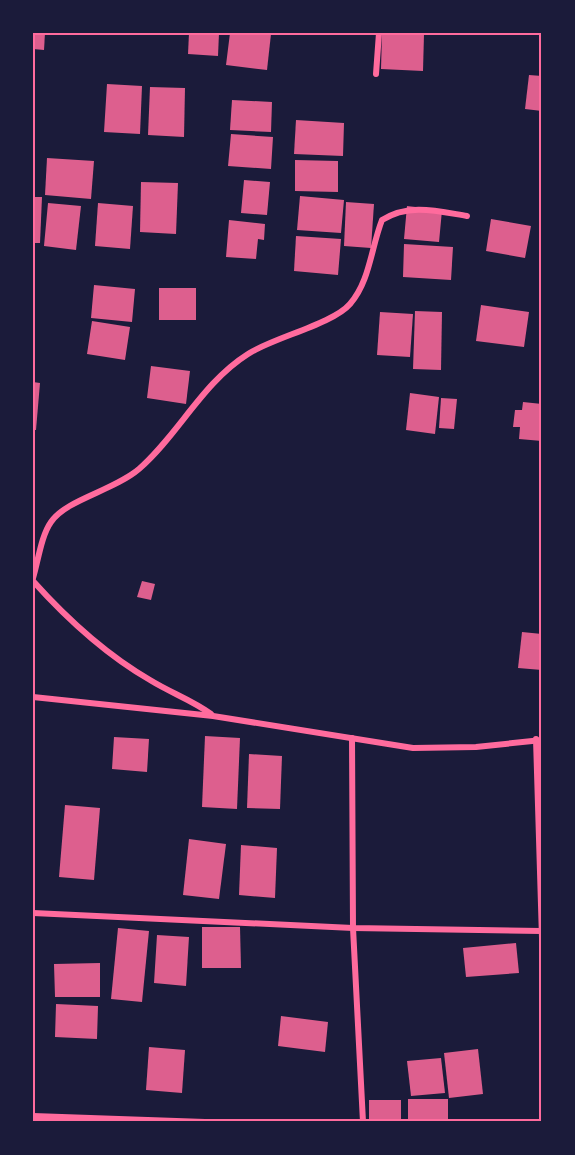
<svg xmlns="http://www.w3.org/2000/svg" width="575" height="1155" viewBox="0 0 575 1155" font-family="'Crimson Pro',serif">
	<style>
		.building { fill: #dd5f8e }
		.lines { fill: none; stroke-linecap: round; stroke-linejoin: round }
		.minor { stroke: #ff6b9d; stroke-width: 6 }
		.neatline { fill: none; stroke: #ff6b9d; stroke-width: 2 }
	</style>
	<rect width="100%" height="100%" fill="#1b1b3a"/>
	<!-- building -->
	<g class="building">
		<polygon points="33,33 45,33 44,50 33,49"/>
		<polygon points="189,33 219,33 218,56 188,54"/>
		<polygon points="230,33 271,34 267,70 226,65"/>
		<polygon points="382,33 424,34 423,71 381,69"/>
		<polygon points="529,75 542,76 542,111 525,109"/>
		<polygon points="107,84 142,86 140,134 104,132"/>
		<polygon points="150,87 185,88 184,137 148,135"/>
		<polygon points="232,100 272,102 271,132 230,130"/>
		<polygon points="296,120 344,123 343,156 294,154"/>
		<polygon points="231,134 273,137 271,169 228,166"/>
		<polygon points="47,158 94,161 91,199 45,195"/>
		<polygon points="295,160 338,161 338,192 295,191"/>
		<polygon points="244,180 270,182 267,215 241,213"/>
		<polygon points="141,182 178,183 176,234 140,232"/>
		<polygon points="300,196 344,200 341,233 297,230"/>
		<polygon points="33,197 42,197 40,243 33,243"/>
		<polygon points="346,202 374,204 371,248 344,246"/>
		<polygon points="48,203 81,206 76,250 44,246"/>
		<polygon points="98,203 133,206 130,249 95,246"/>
		<polygon points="407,206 442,210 439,242 404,239"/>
		<polygon points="491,219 531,226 525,258 486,251"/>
		<polygon points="229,220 265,224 264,240 258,239 256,259 226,257"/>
		<polygon points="296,236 341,239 338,275 294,271"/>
		<polygon points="404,244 453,247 451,280 403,277"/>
		<polygon points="94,285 135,289 132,322 91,318"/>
		<rect x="159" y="288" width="37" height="32"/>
		<polygon points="481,305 529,312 524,347 476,341"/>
		<polygon points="415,311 442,312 441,370 413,369"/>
		<polygon points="380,312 413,314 410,357 377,355"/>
		<polygon points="92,321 130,327 125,360 87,354"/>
		<polygon points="151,366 190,371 186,404 147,398"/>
		<polygon points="33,382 40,383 36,430 33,430"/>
		<polygon points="410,393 439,397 435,434 406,430"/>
		<polygon points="441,398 457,399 454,429 439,428"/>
		<polygon points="523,402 542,404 542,441 519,439 520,427 513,427 515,410 522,410"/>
		<polygon points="142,581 155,584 151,600 137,597"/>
		<polygon points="522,632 542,634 542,670 518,668"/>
		<polygon points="205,736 240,738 237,809 202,807"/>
		<polygon points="114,737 149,739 147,772 112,769"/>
		<polygon points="249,754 282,756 280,809 247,808"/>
		<polygon points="65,805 100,808 94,880 59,877"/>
		<polygon points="189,839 226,844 219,899 183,895"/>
		<polygon points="241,845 277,848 275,898 239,895"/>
		<polygon points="202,927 240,927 241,968 202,968"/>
		<polygon points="118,928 149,931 142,1002 111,999"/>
		<polygon points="157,935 189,937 186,986 154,983"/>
		<polygon points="516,943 519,973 466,977 463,948"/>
		<polygon points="100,963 100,997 55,997 54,964"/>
		<polygon points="56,1004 98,1006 97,1039 55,1037"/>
		<polygon points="281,1016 328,1022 325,1052 278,1046"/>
		<polygon points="149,1047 185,1050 182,1093 146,1090"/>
		<polygon points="478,1049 483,1094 449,1098 444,1053"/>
		<polygon points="441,1058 445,1093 411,1096 407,1061"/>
		<rect x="408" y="1099" width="40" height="23"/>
		<rect x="369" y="1100" width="32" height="22"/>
	</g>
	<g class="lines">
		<!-- minor -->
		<g class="minor">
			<polyline points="376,74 379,33"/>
			<path d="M33,578C38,562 41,536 51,522C67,499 113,491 139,469C179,434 202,383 248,354C272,338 333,324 350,304C370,281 371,248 382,220C409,203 437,211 467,216"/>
			<path d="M33,581C68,620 105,654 150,680C171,693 192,700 211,714"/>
			<polyline points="33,697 213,716 413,748 476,747 542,740"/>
			<polyline points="352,738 353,928 363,1122"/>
			<polyline points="536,739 542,938"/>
			<polyline points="33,913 353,928 541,931"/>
			<polyline points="33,1116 205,1122"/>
		</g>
	</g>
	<!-- border -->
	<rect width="575" height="1155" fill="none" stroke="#1b1b3a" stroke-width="69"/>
	<rect x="34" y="34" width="506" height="1086" class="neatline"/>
</svg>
